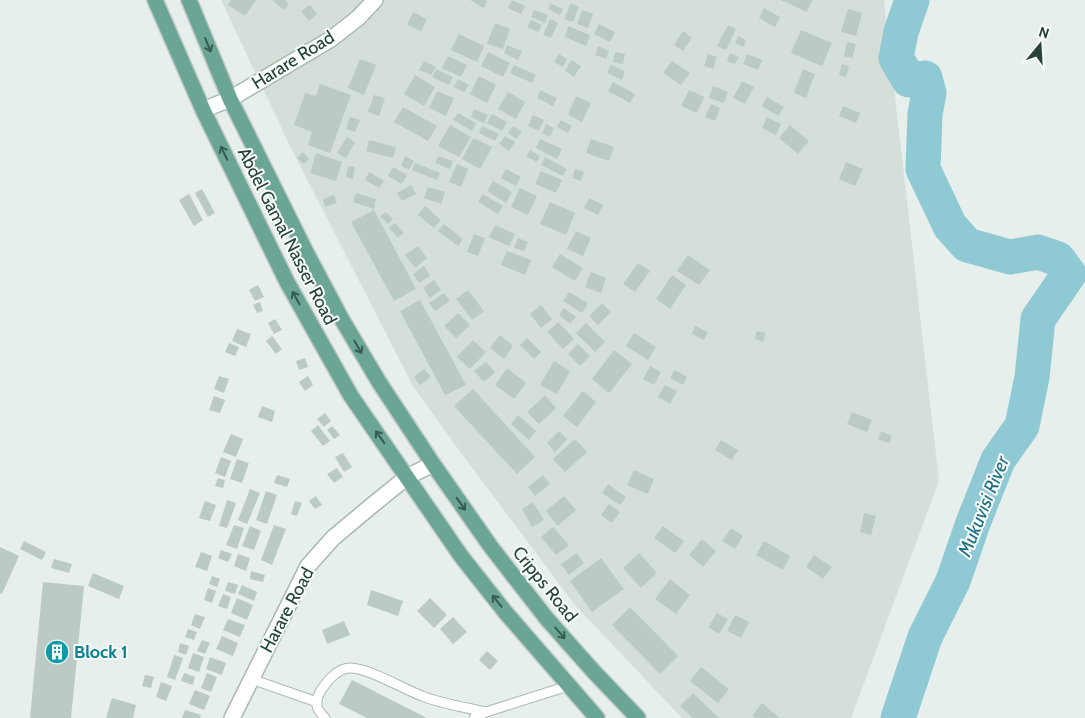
<svg xmlns="http://www.w3.org/2000/svg" width="1085" height="718" viewBox="0 0 1085 718" font-family="Cabin,sans-serif">
	<style>
		.built { fill: #d4dfda }
		.lines { fill: none; stroke-linecap: round; stroke-linejoin: round }
		.river { stroke: #8ec9d4; stroke-width: 35 }
		.building { fill: #bbcac4 }
		.service-casing { stroke: #a8b8b2; stroke-width: 11 }
		.minor-casing { stroke: #a8b8b2; stroke-width: 18 }
		.primary-casing { stroke: #c2cac8; stroke-width: 18 }
		.service { stroke: #fff; stroke-width: 9 }
		.minor { stroke: #fff; stroke-width: 15 }
		.primary { stroke: #6aa596; stroke-width: 15 }
		.oneway { stroke: #365b51 }
		.labels { text-anchor: middle; stroke-width: 4; stroke-linejoin: round; paint-order: stroke }
		.street-label { font-size: 18px; fill: #24423a; stroke: #f7fbf9 }
		.culture-label { font-size: 18px; font-weight: bold; fill: #0d838f; stroke: #f7fbf9; text-anchor: start }
		.water-label { font-size: 19px; font-style: italic; fill: #1c6f80; stroke: #f7fbf9 }
	</style>
	<rect width="100%" height="100%" fill="#e6efeb"/>
	<!-- built -->
	<polygon class="built" points="221,0 884,0 939,481 851,718 682,718 575,605 456,446 413,386 290,146"/>
	<g class="lines">
		<!-- river -->
		<polyline class="river" points="898,718 925,637 953,581 973,523 998,460 1022,426 1032,377 1038,319 1069,274 1058,259 1038,252 1010,257 967,245 950,226 923,169 925,114 929,93 925,78 909,80 896,58 901,32 912,0"/>
	</g>
	<!-- building -->
	<g class="building">
		<polygon points="231,0 256,0 245,16 228,5"/>
		<polygon points="272,0 285,0 289,4 284,10"/>
		<polygon points="470,0 485,0 487,1 484,8"/>
		<polygon points="512,0 525,6 521,14 508,8"/>
		<polygon points="781,0 812,0 807,12"/>
		<polygon points="550,3 563,9 560,15 548,9"/>
		<polygon points="571,3 579,7 573,22 564,19"/>
		<polygon points="310,5 317,14 309,21 301,11"/>
		<polygon points="764,8 780,17 775,27 759,18"/>
		<polygon points="848,9 862,13 856,36 841,32"/>
		<polygon points="534,10 548,15 545,23 531,17"/>
		<polygon points="582,10 593,14 588,28 577,24"/>
		<polygon points="413,12 427,19 421,31 407,25"/>
		<polygon points="550,19 558,23 551,38 543,35"/>
		<polygon points="531,20 542,25 538,32 527,27"/>
		<polygon points="495,23 510,29 503,49 487,44"/>
		<polygon points="599,24 615,32 610,42 594,34"/>
		<polygon points="728,25 736,29 726,50 717,46"/>
		<polygon points="568,26 590,35 586,46 565,37"/>
		<polygon points="801,30 832,43 822,66 791,53"/>
		<polygon points="683,31 692,38 683,51 674,45"/>
		<polygon points="459,34 484,46 477,62 451,50"/>
		<polygon points="738,36 746,40 744,47 735,43"/>
		<polygon points="847,42 856,44 852,58 844,56"/>
		<polygon points="507,45 522,51 518,60 504,53"/>
		<polygon points="598,46 609,51 606,59 595,55"/>
		<polygon points="488,52 510,63 503,77 481,66"/>
		<polygon points="615,52 625,54 623,64 613,62"/>
		<polygon points="730,53 739,57 735,64 727,61"/>
		<polygon points="559,54 567,59 563,67 554,62"/>
		<polygon points="708,54 717,57 713,69 704,66"/>
		<polygon points="747,54 762,60 758,70 743,64"/>
		<polygon points="448,56 467,65 461,77 442,68"/>
		<polygon points="360,59 376,65 364,95 348,88"/>
		<polygon points="571,60 581,66 574,77 565,71"/>
		<polygon points="424,61 436,67 431,75 419,70"/>
		<polygon points="672,61 690,73 681,85 663,73"/>
		<polygon points="842,64 849,66 846,77 839,75"/>
		<polygon points="514,65 536,75 532,83 510,73"/>
		<polygon points="611,65 625,71 622,80 607,73"/>
		<polygon points="436,69 453,77 449,85 432,77"/>
		<polygon points="803,69 815,74 806,98 794,93"/>
		<polygon points="415,75 435,87 424,106 404,94"/>
		<polygon points="479,76 496,85 487,103 470,94"/>
		<polygon points="458,79 469,85 464,92 454,87"/>
		<polygon points="742,81 754,87 745,104 733,98"/>
		<polygon points="613,82 635,94 630,103 608,91"/>
		<polygon points="320,84 351,95 330,153 308,145 312,132 294,125 305,93 316,96"/>
		<polygon points="713,86 728,92 724,103 709,98"/>
		<polygon points="540,90 557,98 553,106 537,98"/>
		<polygon points="689,90 704,97 697,113 681,106"/>
		<polygon points="437,91 454,98 446,116 429,108"/>
		<polygon points="508,92 525,102 516,119 498,109"/>
		<polygon points="374,95 385,98 379,116 368,112"/>
		<polygon points="576,96 591,103 582,122 568,115"/>
		<polygon points="767,97 784,107 778,116 762,106"/>
		<polygon points="711,104 720,108 715,121 705,117"/>
		<polygon points="843,106 860,113 856,123 839,116"/>
		<polygon points="403,107 437,126 428,141 394,122"/>
		<polygon points="474,109 488,115 484,123 471,117"/>
		<polygon points="458,113 476,123 472,131 453,120"/>
		<polygon points="492,114 507,122 502,131 487,123"/>
		<polygon points="533,115 544,120 539,131 528,126"/>
		<polygon points="350,117 360,120 355,132 346,129"/>
		<polygon points="767,117 781,124 776,135 762,128"/>
		<polygon points="561,120 572,126 568,133 557,127"/>
		<polygon points="546,124 554,128 550,137 542,133"/>
		<polygon points="450,125 471,137 459,157 438,146"/>
		<polygon points="790,125 809,141 798,154 779,138"/>
		<polygon points="482,126 499,134 495,141 479,133"/>
		<polygon points="513,126 522,132 516,139 508,133"/>
		<polygon points="505,136 515,142 509,151 499,144"/>
		<polygon points="347,137 355,142 346,158 337,153"/>
		<polygon points="473,138 492,147 480,169 462,159"/>
		<polygon points="540,139 562,149 557,159 536,148"/>
		<polygon points="591,139 614,147 609,161 586,153"/>
		<polygon points="369,140 396,147 393,158 366,151"/>
		<polygon points="530,150 540,156 537,162 526,156"/>
		<polygon points="303,152 309,159 304,164 297,158"/>
		<polygon points="316,153 342,162 336,181 310,173"/>
		<polygon points="405,156 414,161 409,170 401,166"/>
		<polygon points="438,156 453,161 450,169 435,163"/>
		<polygon points="545,157 567,169 563,176 541,165"/>
		<polygon points="846,162 863,169 855,186 839,179"/>
		<polygon points="415,163 440,173 437,180 412,170"/>
		<polygon points="457,164 468,169 461,187 449,182"/>
		<polygon points="348,166 355,167 353,179 346,177"/>
		<polygon points="393,167 407,175 402,184 388,176"/>
		<polygon points="506,169 521,177 516,186 501,178"/>
		<polygon points="575,169 584,172 581,181 572,178"/>
		<polygon points="541,171 562,180 556,193 535,184"/>
		<polygon points="369,172 384,181 379,188 365,180"/>
		<polygon points="493,181 512,192 506,203 487,191"/>
		<polygon points="411,185 416,194 402,201 397,193"/>
		<polygon points="428,187 445,192 441,204 424,198"/>
		<polygon points="520,188 537,196 528,215 511,207"/>
		<polygon points="202,189 215,213 208,217 195,193"/>
		<polygon points="356,193 376,199 374,209 353,202"/>
		<polygon points="189,194 203,220 194,226 179,200"/>
		<polygon points="483,194 503,206 498,214 478,202"/>
		<polygon points="334,195 337,203 325,207 323,199"/>
		<polygon points="589,198 603,205 598,215 584,208"/>
		<polygon points="550,202 575,213 566,235 540,224"/>
		<polygon points="425,206 441,220 434,228 418,215"/>
		<polygon points="374,210 416,289 394,301 351,222"/>
		<polygon points="386,212 393,219 388,224 380,216"/>
		<polygon points="395,223 404,233 398,238 389,228"/>
		<polygon points="444,224 463,239 458,246 438,231"/>
		<polygon points="495,225 515,234 509,246 489,237"/>
		<polygon points="576,231 591,238 583,256 567,249"/>
		<polygon points="474,234 485,238 478,256 467,252"/>
		<polygon points="518,238 528,242 524,251 514,248"/>
		<polygon points="418,246 427,258 415,268 405,255"/>
		<polygon points="507,251 531,260 525,275 501,265"/>
		<polygon points="560,254 583,268 575,281 552,267"/>
		<polygon points="688,255 710,270 699,285 677,271"/>
		<polygon points="638,263 650,271 635,292 623,284"/>
		<polygon points="424,266 430,276 419,283 413,274"/>
		<polygon points="591,272 606,278 601,293 585,287"/>
		<polygon points="672,275 686,285 670,309 656,299"/>
		<polygon points="434,280 441,290 430,298 423,288"/>
		<polygon points="258,285 264,297 255,301 249,290"/>
		<polygon points="468,290 484,311 472,320 456,299"/>
		<polygon points="569,292 588,303 582,313 563,301"/>
		<polygon points="444,293 450,301 435,311 429,303"/>
		<polygon points="420,300 466,385 445,395 400,311"/>
		<polygon points="260,302 263,311 257,313 253,305"/>
		<polygon points="602,303 611,312 598,325 589,316"/>
		<polygon points="541,305 552,319 541,328 530,314"/>
		<polygon points="564,308 576,317 570,324 559,315"/>
		<polygon points="458,313 470,325 456,338 444,326"/>
		<polygon points="275,319 282,330 274,334 268,323"/>
		<polygon points="558,322 574,339 563,349 547,332"/>
		<polygon points="586,323 605,342 595,352 576,333"/>
		<polygon points="695,326 708,332 704,340 692,334"/>
		<polygon points="237,329 251,334 246,347 232,341"/>
		<polygon points="757,331 765,333 763,342 755,339"/>
		<polygon points="634,333 656,347 648,360 626,346"/>
		<polygon points="500,335 513,346 504,359 490,348"/>
		<polygon points="272,336 282,349 276,354 266,341"/>
		<polygon points="527,338 541,352 534,359 520,345"/>
		<polygon points="473,340 486,352 470,369 457,357"/>
		<polygon points="229,343 239,347 235,356 225,352"/>
		<polygon points="578,344 590,356 580,366 568,354"/>
		<polygon points="614,350 632,364 609,393 592,379"/>
		<polygon points="305,358 308,367 299,370 296,361"/>
		<polygon points="554,361 570,371 557,394 540,385"/>
		<polygon points="486,362 495,372 484,382 474,371"/>
		<polygon points="650,366 661,372 654,385 643,379"/>
		<polygon points="507,368 526,383 514,399 495,385"/>
		<polygon points="424,369 431,377 420,385 414,377"/>
		<polygon points="675,370 687,377 683,385 670,378"/>
		<polygon points="219,376 229,379 224,393 214,389"/>
		<polygon points="308,376 313,385 305,391 299,382"/>
		<polygon points="665,385 677,391 670,404 658,397"/>
		<polygon points="473,389 535,457 517,474 454,406"/>
		<polygon points="583,391 596,402 577,427 563,416"/>
		<polygon points="545,395 556,408 539,424 527,412"/>
		<polygon points="214,396 225,400 220,413 209,410"/>
		<polygon points="262,406 275,411 272,422 258,417"/>
		<polygon points="852,412 872,420 867,432 847,424"/>
		<polygon points="325,413 331,421 324,427 317,419"/>
		<polygon points="518,415 536,431 529,440 511,424"/>
		<polygon points="318,425 330,441 323,446 311,431"/>
		<polygon points="332,426 340,435 334,439 327,430"/>
		<polygon points="559,431 567,439 555,452 547,443"/>
		<polygon points="881,431 892,436 889,443 878,439"/>
		<polygon points="231,434 243,439 236,457 223,452"/>
		<polygon points="575,439 587,452 565,472 553,459"/>
		<polygon points="721,440 738,450 732,460 715,450"/>
		<polygon points="343,453 352,467 344,472 335,457"/>
		<polygon points="221,457 231,461 225,477 215,473"/>
		<polygon points="237,459 249,463 242,483 230,479"/>
		<polygon points="337,468 343,477 334,483 327,474"/>
		<polygon points="634,470 654,479 648,494 627,485"/>
		<polygon points="277,475 290,479 287,487 274,483"/>
		<polygon points="543,475 550,484 535,496 528,487"/>
		<polygon points="218,478 225,480 223,488 215,486"/>
		<polygon points="608,484 626,497 620,505 602,493"/>
		<polygon points="250,489 260,493 247,524 238,520"/>
		<polygon points="266,491 277,495 267,524 256,520"/>
		<polygon points="316,496 322,505 315,509 309,501"/>
		<polygon points="564,496 576,510 558,526 546,511"/>
		<polygon points="227,500 236,503 227,528 219,526"/>
		<polygon points="205,501 216,505 210,521 199,518"/>
		<polygon points="295,501 302,503 297,516 291,514"/>
		<polygon points="533,502 544,520 532,527 522,509"/>
		<polygon points="609,504 620,512 612,523 601,515"/>
		<polygon points="864,513 876,516 871,535 860,532"/>
		<polygon points="234,525 244,528 237,549 226,545"/>
		<polygon points="274,525 286,529 272,565 261,560"/>
		<polygon points="250,526 261,531 254,550 242,546"/>
		<polygon points="663,526 684,541 675,553 654,538"/>
		<polygon points="553,527 569,545 556,555 541,537"/>
		<polygon points="731,528 743,536 735,549 722,541"/>
		<polygon points="702,539 716,551 703,567 689,555"/>
		<polygon points="24,541 46,552 42,560 20,549"/>
		<polygon points="764,541 790,556 783,570 756,555"/>
		<polygon points="0,547 19,556 2,594 0,593"/>
		<polygon points="221,550 232,554 228,562 218,558"/>
		<polygon points="201,552 212,556 207,571 195,567"/>
		<polygon points="577,553 584,563 569,575 561,564"/>
		<polygon points="639,553 657,573 641,588 623,568"/>
		<polygon points="238,554 250,558 246,571 234,566"/>
		<polygon points="814,555 832,567 823,579 806,567"/>
		<polygon points="601,558 624,589 592,612 570,581"/>
		<polygon points="54,559 72,564 69,573 51,568"/>
		<polygon points="251,571 265,575 263,582 250,579"/>
		<polygon points="93,573 124,586 119,599 88,586"/>
		<polygon points="212,576 220,579 217,587 209,584"/>
		<polygon points="670,579 690,595 676,614 655,599"/>
		<polygon points="43,582 84,586 71,718 30,718"/>
		<polygon points="228,582 238,585 235,594 225,591"/>
		<polygon points="242,585 257,592 254,601 238,594"/>
		<polygon points="208,588 216,591 212,603 204,600"/>
		<polygon points="371,590 403,601 398,616 367,605"/>
		<polygon points="223,594 231,597 227,609 218,606"/>
		<polygon points="237,598 253,605 247,620 231,613"/>
		<polygon points="430,598 447,615 434,628 417,611"/>
		<polygon points="630,607 678,656 660,674 612,625"/>
		<polygon points="717,613 728,619 719,634 708,627"/>
		<polygon points="195,614 205,617 200,629 191,625"/>
		<polygon points="735,615 749,622 741,638 727,631"/>
		<polygon points="453,617 467,632 453,644 440,629"/>
		<polygon points="228,619 245,625 240,637 223,630"/>
		<polygon points="344,621 350,635 327,644 322,630"/>
		<polygon points="188,629 197,632 194,640 185,637"/>
		<polygon points="222,636 238,643 233,656 216,649"/>
		<polygon points="202,640 210,643 205,654 197,651"/>
		<polygon points="180,643 189,646 186,655 178,652"/>
		<polygon points="487,651 498,661 490,670 479,660"/>
		<polygon points="193,653 204,657 199,672 188,668"/>
		<polygon points="174,655 183,658 175,680 167,677"/>
		<polygon points="210,657 226,663 222,675 206,669"/>
		<polygon points="701,667 729,689 718,703 690,681"/>
		<polygon points="184,673 195,677 193,685 181,681"/>
		<polygon points="207,673 217,677 211,692 201,688"/>
		<polygon points="145,675 154,677 151,688 142,686"/>
		<polygon points="352,680 427,718 367,718 339,704"/>
		<polygon points="161,682 172,686 166,701 156,697"/>
		<polygon points="195,690 210,696 204,710 189,704"/>
		<polygon points="693,693 719,718 693,718 680,706"/>
		<polygon points="112,698 136,705 133,718 106,718"/>
		<polygon points="762,703 780,718 755,718 752,716"/>
		<polygon points="185,710 201,715 200,718 182,718"/>
	</g>
	<g class="lines">
		<!-- service casing -->
		<g class="service-casing">
			<g id="service">
				<polyline points="251,679 317,702"/>
				<path d="M325,718C318,711 314,705 319,694C325,683 337,668 350,668C369,668 403,689 422,696C442,704 464,707 486,712"/>
				<polyline points="474,718 486,712 568,686"/>
			</g>
		</g>
		<!-- minor casing -->
		<g class="minor-casing">
			<g id="minor">
				<polyline points="203,110 230,99 331,39 358,18 375,0"/>
				<polyline points="232,718 308,566 333,538 370,507 407,477 433,464"/>
			</g>
		</g>
		<!-- primary casing -->
		<g class="primary-casing">
			<g id="primary">
				<polyline points="155,0 203,110 287,282 351,396 461,556 506,613 597,718"/>
				<polyline points="189,0 230,99 306,252 341,318 379,382 433,464 491,547 547,619 595,673 638,718"/>
			</g>
		</g>
		<!-- service -->
		<use href="#service" class="service"/>
		<!-- minor -->
		<use href="#minor" class="minor"/>
		<!-- primary -->
		<use href="#primary" class="primary"/>
	</g>
	<!-- one-way arrows -->
	<defs><path id="oneway-shaft" d="M-6 0H5M1.5-3L5.5 0L1.5 3" fill="none" stroke-width="1.6" stroke-linecap="round" stroke-linejoin="round" transform="scale(1.25)"/></defs>
	<g class="oneway">
		<use href="#oneway-shaft" transform="translate(208 45) rotate(68)"/>
		<use href="#oneway-shaft" transform="translate(224 153) rotate(-116)"/>
		<use href="#oneway-shaft" transform="translate(296 298) rotate(-119)"/>
		<use href="#oneway-shaft" transform="translate(358 347) rotate(60)"/>
		<use href="#oneway-shaft" transform="translate(380 437) rotate(-125)"/>
		<use href="#oneway-shaft" transform="translate(461 504) rotate(55)"/>
		<use href="#oneway-shaft" transform="translate(497 601) rotate(-129)"/>
		<use href="#oneway-shaft" transform="translate(560 633) rotate(49)"/>
	</g>
	<!-- icons -->
	<defs>
		<g id="building-disc" transform="scale(1.25)"><circle r="9.5" fill="#0f9aa8" stroke="#f7fbf9"/><path d="M-4-6H4V6H1V3H-1V6H-4ZM-2.5-4.3h1.7v1.8h-1.7ZM.8-4.3h1.7v1.8H.8ZM-2.5-1h1.7V.8h-1.7ZM.8-1h1.7V.8H.8Z" fill="#fff"/></g>
	</defs>
	<g fill-rule="evenodd">
		<use href="#building-disc" x="57" y="652"/>
	</g>
	<g class="labels">
		<!-- street labels -->
		<g class="street-label">
			<text transform="translate(293 60) rotate(-32)" y="6">Harare Road</text>
			<text transform="translate(287 236) rotate(63)" y="6">Abdel Gamal Nasser Road</text>
			<text transform="translate(545 584) rotate(51)" y="6">Cripps Road</text>
			<text transform="translate(287 610) rotate(-62)" y="6">Harare Road</text>
		</g>
		<!-- culture labels -->
		<g class="culture-label">
			<text x="74" y="658">Block 1</text>
		</g>
		<!-- water labels -->
		<g class="water-label">
			<text transform="translate(983 506) rotate(-68)" y="7">Mukuvisi River</text>
		</g>
	</g>
	<!-- north arrow -->
	<g transform="translate(1040 45) rotate(18)" stroke="#f7fbf9" stroke-width="4" paint-order="stroke">
	<path d="M0-4L9 19L0 12L-9 19Z" fill="#24423a"/>
	<text y="-8" font-size="14" font-weight="bold" text-anchor="middle" fill="#24423a">N</text>
	</g>
</svg>
